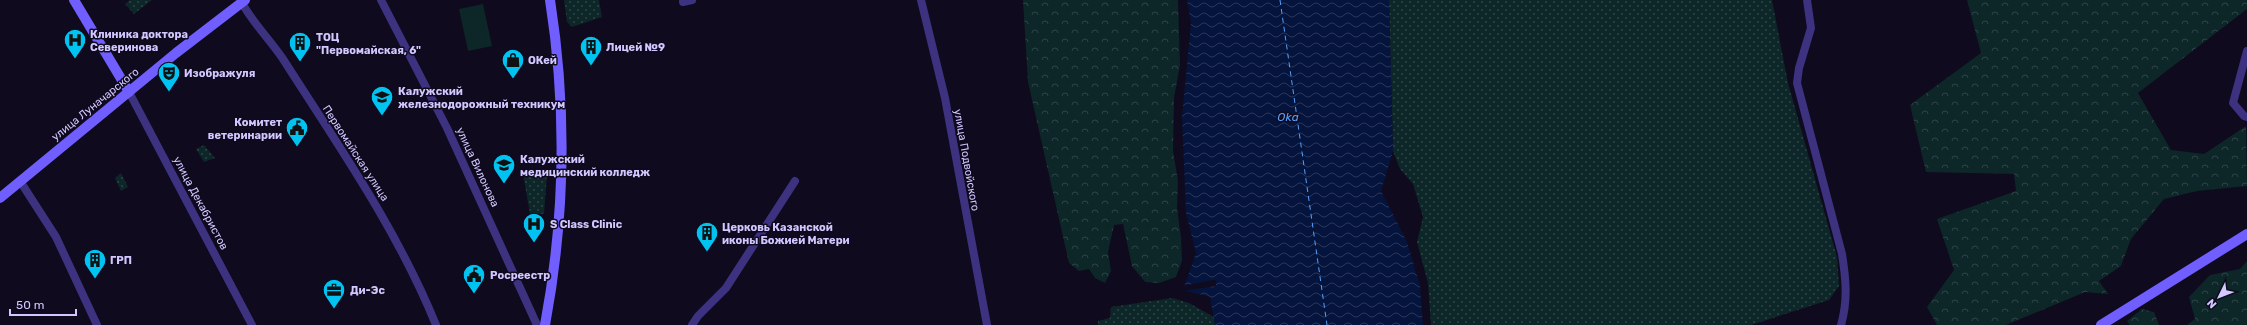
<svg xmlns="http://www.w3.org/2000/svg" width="2247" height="325" viewBox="0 0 2247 325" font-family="Rubik,sans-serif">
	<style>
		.green { fill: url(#green-dots) }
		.forest { fill: url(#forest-crowns) }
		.pitch { fill: #0d2628 }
		.water { fill: url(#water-waves) }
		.pier { fill: #0f0a1e }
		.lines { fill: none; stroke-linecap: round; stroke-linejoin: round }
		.ferry { stroke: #55a0ff; stroke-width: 1; stroke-dasharray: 5 4; stroke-linecap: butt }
		.street { stroke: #3c3280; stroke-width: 8 }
		.secondary { stroke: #715eff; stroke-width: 10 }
		.labels { text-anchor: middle; stroke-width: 3; stroke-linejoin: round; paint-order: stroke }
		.poi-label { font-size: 11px; font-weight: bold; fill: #d2c7ff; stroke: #0f0a1e; text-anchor: start }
		.street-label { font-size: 11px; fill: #d2c7ff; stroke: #0f0a1e }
		.water-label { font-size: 12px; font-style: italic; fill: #55a0ff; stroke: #0f0a1e }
	</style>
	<defs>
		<pattern id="green-dots" width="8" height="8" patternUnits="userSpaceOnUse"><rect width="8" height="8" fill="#0d2628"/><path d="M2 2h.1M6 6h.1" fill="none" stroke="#2f4448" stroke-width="1.8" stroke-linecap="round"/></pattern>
		<pattern id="forest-crowns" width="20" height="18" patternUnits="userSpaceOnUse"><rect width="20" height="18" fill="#0d2628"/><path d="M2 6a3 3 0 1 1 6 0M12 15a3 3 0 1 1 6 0" fill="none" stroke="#2f4448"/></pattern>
		<pattern id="water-waves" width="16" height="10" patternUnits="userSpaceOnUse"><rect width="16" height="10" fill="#05143c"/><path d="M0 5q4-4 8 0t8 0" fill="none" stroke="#293559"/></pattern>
	</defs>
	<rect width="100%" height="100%" fill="#0f0a1e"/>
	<!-- green -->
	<g class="green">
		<polygon points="130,0 152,0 134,14 125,4"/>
		<polygon points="564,0 599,0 602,17 572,27 567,22"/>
		<polygon points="1389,0 1772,0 1788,83 1837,257 1839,286 1829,300 1751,325 1431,325 1428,283 1417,242 1423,217 1413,184 1400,169 1393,151"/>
		<polygon points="204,145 215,158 204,162 196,149"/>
		<polygon points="121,173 128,187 121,191 115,178"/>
		<polygon points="523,174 547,174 544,214 530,214"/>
		<polygon points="1172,298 1189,303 1214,317 1215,325 1098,325 1098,321 1110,318 1111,307"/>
	</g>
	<!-- forest -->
	<g class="forest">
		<polygon points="1023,0 1178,0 1180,65 1174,98 1173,151 1178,181 1177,208 1181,237 1182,261 1176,277 1159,283 1145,282 1132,266 1123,224 1114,225 1108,252 1111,271 1105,283 1095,278 1089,269 1079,271 1069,263 1028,82"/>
		<polygon points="1967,0 2247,0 2247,9 2138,93 2171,150 2204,154 2246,126 2247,186 2197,191 2164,199 2131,239 2121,266 2099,281 2108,294 2085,292 2006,325 1937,325 1927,307 1954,270 1937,219 2016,191 2014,174 1926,172 1910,105 1981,53"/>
		<polygon points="2247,261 2247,325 2187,325 2195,319 2189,297 2210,275 2240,269"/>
		<polygon points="2142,309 2154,312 2159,325 2130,325 2127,321"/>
	</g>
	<!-- pitch -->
	<polygon class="pitch" points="483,4 492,46 468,51 459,9"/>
	<!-- water -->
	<polygon class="water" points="1187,0 1389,0 1393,151 1381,191 1407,242 1420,286 1423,325 1215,325 1210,297 1183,290 1196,253 1186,213 1182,117 1191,23"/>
	<!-- pier -->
	<polygon class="pier" points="1215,280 1216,286 1181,291 1182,286"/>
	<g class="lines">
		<!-- ferry -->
		<polyline class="ferry" points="1280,0 1327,325"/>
		<!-- street -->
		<g class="street">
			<polyline points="381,0 447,128 537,325"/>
			<polyline points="921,0 945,98 987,325"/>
			<path d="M1807,0L1811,28L1799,68L1797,83L1842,254C1846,279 1848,301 1841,325"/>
			<polyline points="683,2 692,0"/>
			<path d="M242,3C253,23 270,40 283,59C338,145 397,229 436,325"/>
			<polyline points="2247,51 2233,103 2244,116 2247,117"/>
			<polyline points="129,92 252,325"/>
			<polyline points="20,181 56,237 97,325"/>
			<polyline points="692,325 698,316 726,288 795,181"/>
		</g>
		<!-- secondary -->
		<g class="secondary">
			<polyline points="74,0 129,92"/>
			<polyline points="0,198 176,53 245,0"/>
			<path d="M545,325C565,218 567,108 550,0"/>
			<polyline points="2101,325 2247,234"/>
		</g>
	</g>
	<!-- icons -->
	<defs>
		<g id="hospital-pin" transform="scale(1.15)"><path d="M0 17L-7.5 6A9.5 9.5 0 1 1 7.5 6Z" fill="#00c3f2" stroke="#0f0a1e"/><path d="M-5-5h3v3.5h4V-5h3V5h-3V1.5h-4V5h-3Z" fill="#111"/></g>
		<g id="building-pin" transform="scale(1.15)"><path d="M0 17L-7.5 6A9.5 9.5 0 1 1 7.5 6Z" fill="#00c3f2" stroke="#0f0a1e"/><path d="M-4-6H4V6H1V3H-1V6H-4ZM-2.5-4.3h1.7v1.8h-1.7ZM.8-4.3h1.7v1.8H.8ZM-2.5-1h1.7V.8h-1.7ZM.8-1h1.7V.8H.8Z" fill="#111"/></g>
		<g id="shop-pin" transform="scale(1.15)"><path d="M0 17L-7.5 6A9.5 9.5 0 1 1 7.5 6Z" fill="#00c3f2" stroke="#0f0a1e"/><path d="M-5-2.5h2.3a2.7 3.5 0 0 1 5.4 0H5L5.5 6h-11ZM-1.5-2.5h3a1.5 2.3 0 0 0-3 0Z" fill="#111"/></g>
		<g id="theatre-pin" transform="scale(1.15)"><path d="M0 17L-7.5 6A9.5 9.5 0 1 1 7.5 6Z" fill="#00c3f2" stroke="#0f0a1e"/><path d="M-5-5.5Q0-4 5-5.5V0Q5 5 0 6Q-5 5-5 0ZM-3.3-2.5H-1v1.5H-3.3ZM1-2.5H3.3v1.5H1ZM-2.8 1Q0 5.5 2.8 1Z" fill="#111"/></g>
		<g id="university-pin" transform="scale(1.15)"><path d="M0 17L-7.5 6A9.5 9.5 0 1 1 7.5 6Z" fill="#00c3f2" stroke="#0f0a1e"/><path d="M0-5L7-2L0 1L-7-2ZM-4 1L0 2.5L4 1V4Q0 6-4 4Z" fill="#111"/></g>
		<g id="civic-pin" transform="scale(1.15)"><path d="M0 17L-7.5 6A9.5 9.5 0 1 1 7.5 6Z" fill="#00c3f2" stroke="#0f0a1e"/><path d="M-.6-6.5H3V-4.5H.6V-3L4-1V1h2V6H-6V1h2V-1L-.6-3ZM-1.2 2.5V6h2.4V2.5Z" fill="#111"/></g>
		<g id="office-pin" transform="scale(1.15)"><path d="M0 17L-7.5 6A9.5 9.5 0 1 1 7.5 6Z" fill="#00c3f2" stroke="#0f0a1e"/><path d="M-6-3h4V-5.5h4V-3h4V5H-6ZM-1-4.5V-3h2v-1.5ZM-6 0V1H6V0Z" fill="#111"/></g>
	</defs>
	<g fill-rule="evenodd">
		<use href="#hospital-pin" x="75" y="40"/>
		<use href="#building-pin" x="300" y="43"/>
		<use href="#building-pin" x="591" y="47"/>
		<use href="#shop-pin" x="513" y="60"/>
		<use href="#theatre-pin" x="169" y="73"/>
		<use href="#university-pin" x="382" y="97"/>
		<use href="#civic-pin" x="297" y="128"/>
		<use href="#university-pin" x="504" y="165"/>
		<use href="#hospital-pin" x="534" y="224"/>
		<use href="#building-pin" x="707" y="233"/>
		<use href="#building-pin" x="95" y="260"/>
		<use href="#civic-pin" x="474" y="275"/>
		<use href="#office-pin" x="334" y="290"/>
	</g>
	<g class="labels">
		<!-- poi labels -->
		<g class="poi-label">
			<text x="90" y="38">Клиника доктора<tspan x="90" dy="13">Северинова</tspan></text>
			<text x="316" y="41">ТОЦ<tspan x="316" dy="13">"Первомайская, 6"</tspan></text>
			<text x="606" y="51">Лицей №9</text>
			<text x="528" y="64">ОКей</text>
			<text x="184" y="77">Изображуля</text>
			<text x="398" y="95">Калужский<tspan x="398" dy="13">железнодорожный техникум</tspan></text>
			<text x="282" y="126" text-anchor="end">Комитет<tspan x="282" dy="13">ветеринарии</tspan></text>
			<text x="520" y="163">Калужский<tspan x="520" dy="13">медицинский колледж</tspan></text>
			<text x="550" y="228">S Class Clinic</text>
			<text x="722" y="231">Церковь Казанской<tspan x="722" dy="13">иконы Божией Матери</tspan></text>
			<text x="110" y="264">ГРП</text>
			<text x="490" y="279">Росреестр</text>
			<text x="350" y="294">Ди-Эс</text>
		</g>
		<!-- street labels -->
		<g class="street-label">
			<text transform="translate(95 104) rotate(-39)" y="4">улица Луначарского</text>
			<text transform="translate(356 153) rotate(57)" y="4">Первомайская улица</text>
			<text transform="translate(967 160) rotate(80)" y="4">улица Подвойского</text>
			<text transform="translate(478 167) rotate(65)" y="4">улица Вилонова</text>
			<text transform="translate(201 203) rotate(62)" y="4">улица Декабристов</text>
		</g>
		<!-- water labels -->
		<g class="water-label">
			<text x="1288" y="121">Oka</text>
		</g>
	</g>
	<!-- north arrow -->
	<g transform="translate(2219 297) rotate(227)" stroke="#0f0a1e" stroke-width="3" paint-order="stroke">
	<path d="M0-3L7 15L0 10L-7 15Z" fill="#d2c7ff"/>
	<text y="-6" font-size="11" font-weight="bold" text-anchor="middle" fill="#d2c7ff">N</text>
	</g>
	<!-- scale -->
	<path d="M10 309v6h66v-6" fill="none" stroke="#d2c7ff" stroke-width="2"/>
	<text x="16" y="309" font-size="12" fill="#d2c7ff" stroke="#0f0a1e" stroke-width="3" paint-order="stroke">50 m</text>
</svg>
